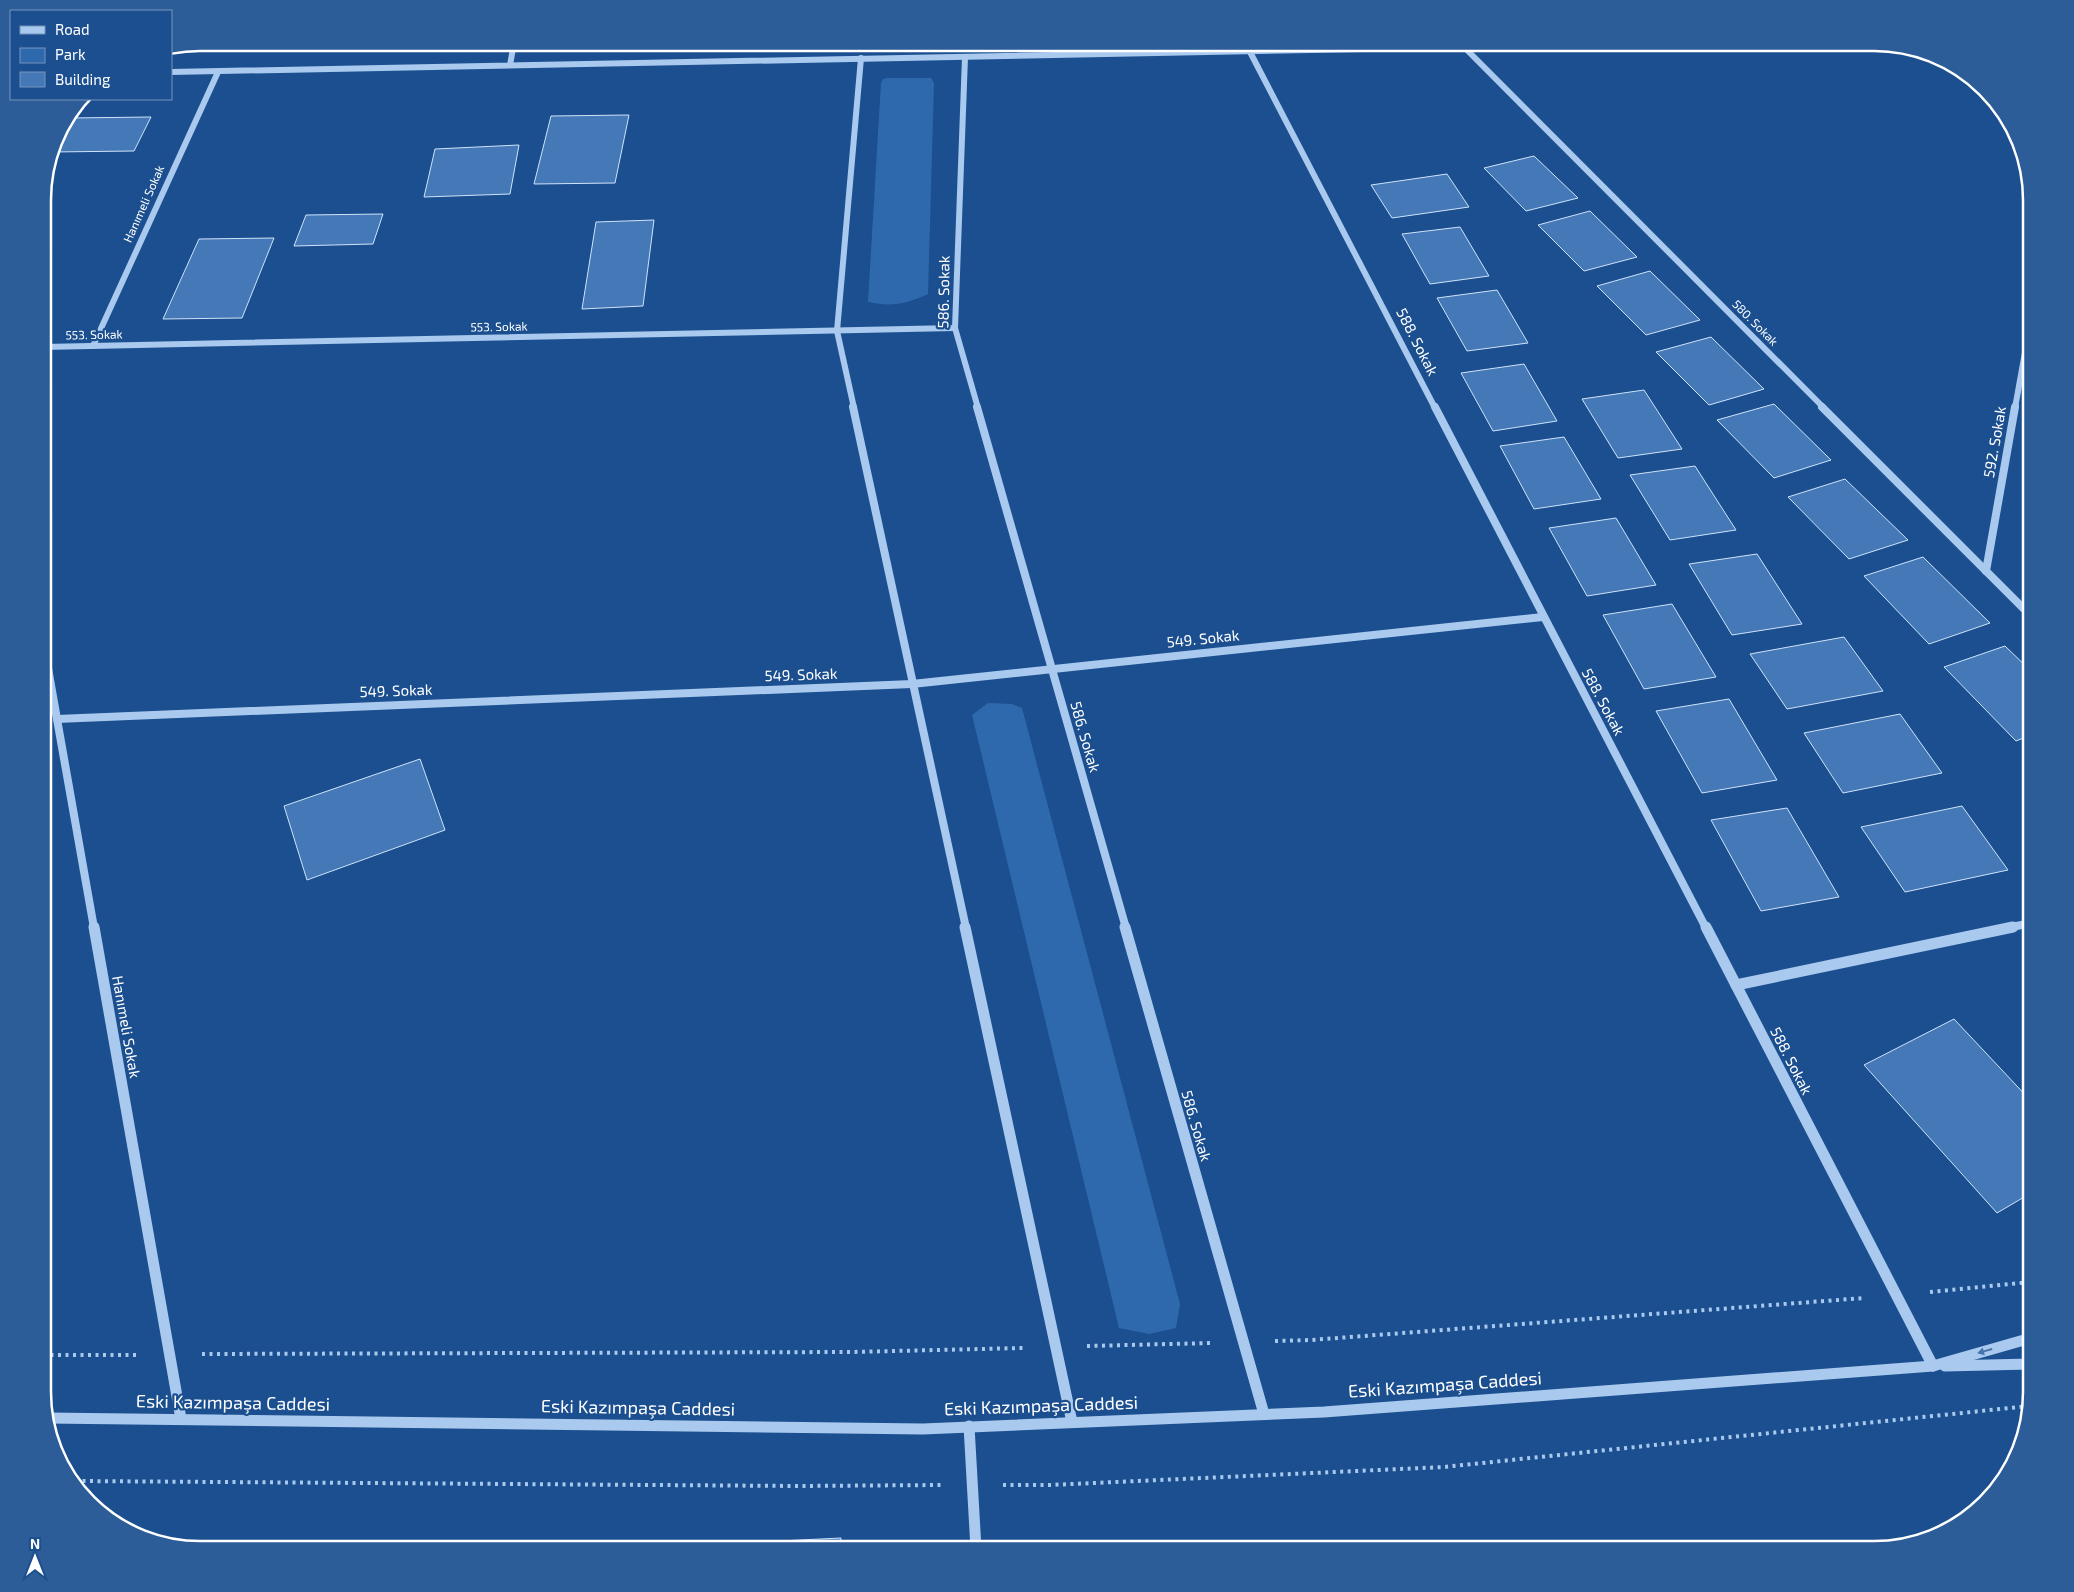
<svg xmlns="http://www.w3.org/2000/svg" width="2074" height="1592" viewBox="0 0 2074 1592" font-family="'Exo 2',sans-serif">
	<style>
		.green { fill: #2e69ad }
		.building { fill: #4478b7; stroke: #cfe3fa }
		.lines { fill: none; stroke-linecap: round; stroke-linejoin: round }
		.path { stroke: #a9c9ee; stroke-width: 4; stroke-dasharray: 3 4.5; stroke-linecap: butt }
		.minor-far2 { stroke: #a9c9ee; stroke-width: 6 }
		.minor-far1 { stroke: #a9c9ee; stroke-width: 8 }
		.minor { stroke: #a9c9ee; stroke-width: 11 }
		.oneway { fill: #4674ac }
		.labels { text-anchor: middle; stroke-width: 4.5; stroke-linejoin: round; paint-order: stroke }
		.far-street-label { font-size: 12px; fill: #fff; stroke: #1b4f8f }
		.street-label { font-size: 15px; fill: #fff; stroke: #1b4f8f }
		.near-street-label { font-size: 18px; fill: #fff; stroke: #1b4f8f }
		.rim { fill: none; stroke: #fff; stroke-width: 2.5 }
	</style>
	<rect width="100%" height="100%" fill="#1b4f8f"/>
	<!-- green -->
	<g class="green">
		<path d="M888,78H931L934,83L928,294C906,304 892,307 868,302L881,83L883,79Z"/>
		<polygon points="988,703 1012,704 1022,708 1180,1304 1176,1328 1149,1334 1119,1328 972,715"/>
	</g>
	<!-- building -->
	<g class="building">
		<polygon points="629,115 615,183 534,184 551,116"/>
		<polygon points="151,117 134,151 52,152 55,140 69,118"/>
		<polygon points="519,145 510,194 424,197 435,149"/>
		<polygon points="1534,156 1578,198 1526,211 1484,168"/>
		<polygon points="1447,174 1469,207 1392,218 1371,185"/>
		<polygon points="1590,211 1637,257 1584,271 1538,225"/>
		<polygon points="383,214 373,244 294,246 306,215"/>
		<polygon points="654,220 643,306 582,309 596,222"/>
		<polygon points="1460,227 1489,276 1430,284 1402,234"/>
		<polygon points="274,238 242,318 163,319 199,239"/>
		<polygon points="1650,271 1700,320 1646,335 1597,286"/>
		<polygon points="1497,290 1528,343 1467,351 1437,298"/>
		<polygon points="1711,337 1764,389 1709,405 1656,352"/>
		<polygon points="1524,364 1557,421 1493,431 1461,373"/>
		<polygon points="1644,390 1682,449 1618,458 1582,399"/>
		<polygon points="1774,404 1831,460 1774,478 1717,420"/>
		<polygon points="1564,437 1601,499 1534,509 1500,446"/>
		<polygon points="1695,466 1736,530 1670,540 1630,475"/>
		<polygon points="1845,479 1908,540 1849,559 1788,497"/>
		<polygon points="1616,518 1656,585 1587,596 1549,528"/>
		<polygon points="1757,554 1802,624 1732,635 1689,564"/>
		<polygon points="1923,557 1990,623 1929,644 1864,576"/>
		<polygon points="1672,604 1716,677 1644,689 1603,615"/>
		<polygon points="1844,637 1883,691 1787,709 1750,654"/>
		<polygon points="2005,646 2031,671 2031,735 2016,741 1944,667"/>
		<polygon points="1729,699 1777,780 1702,793 1656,711"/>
		<polygon points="1900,714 1942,773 1843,793 1804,733"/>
		<polygon points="420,759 445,830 307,880 284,806"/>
		<polygon points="1962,806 2008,870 1905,892 1861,827"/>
		<polygon points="1787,808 1839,897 1761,911 1711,820"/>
		<polygon points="1954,1019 2031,1101 2031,1193 1997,1213 1864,1065"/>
		<polygon points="841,1538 840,1549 738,1549 739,1543"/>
	</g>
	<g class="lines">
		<!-- path -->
		<g class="path">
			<polyline points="1930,1292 2031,1282"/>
			<polyline points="1275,1341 1311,1340 1864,1298"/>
			<polyline points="1087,1346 1211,1343"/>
			<polyline points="202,1354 851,1352 1023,1348"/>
			<polyline points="43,1355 138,1355"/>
			<polyline points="75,1481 799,1486 941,1485"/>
			<polyline points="1003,1485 1050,1485 1444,1467 2029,1406"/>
		</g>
		<!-- minor-far2 -->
		<g class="minor-far2">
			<polyline points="1463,46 1824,408"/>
			<polyline points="1249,50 1435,408"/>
			<polyline points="965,57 955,328 978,408"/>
			<polyline points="510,65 514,43"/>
			<polyline points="171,72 1679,43"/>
			<polyline points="93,346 218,72"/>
			<polyline points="43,347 955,328"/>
			<polyline points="854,408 837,331 861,58"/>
			<polyline points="2015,408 2031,319"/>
		</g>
		<!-- minor-far1 -->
		<g class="minor-far1">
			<polyline points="853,407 966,928"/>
			<polyline points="977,407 1126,928"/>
			<polyline points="1435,407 1706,928"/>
			<polyline points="1822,407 2031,616"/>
			<polyline points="1986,571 2015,407"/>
			<polyline points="43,640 94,928"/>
			<polyline points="57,719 912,684 1543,617"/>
			<polyline points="2007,928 2031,923"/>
		</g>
		<!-- minor -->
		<g class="minor">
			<polyline points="94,927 181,1419"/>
			<polyline points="965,927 1072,1422"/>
			<polyline points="1125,927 1264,1414"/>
			<polyline points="1706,927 1933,1366"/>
			<polyline points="1736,985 2013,927"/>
			<polyline points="1945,1366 2031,1364"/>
			<polyline points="47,1418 923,1429 1324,1412 1933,1366 2031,1338"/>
			<polyline points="969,1426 976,1549"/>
		</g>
	</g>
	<!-- one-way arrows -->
	<defs><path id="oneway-solid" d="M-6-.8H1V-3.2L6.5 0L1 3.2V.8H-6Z" transform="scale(1.25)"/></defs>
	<use class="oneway" href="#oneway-solid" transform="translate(1985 1351) rotate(164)"/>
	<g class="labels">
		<!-- far-street labels -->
		<g class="far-street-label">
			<text transform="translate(144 204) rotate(-66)" y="4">Hanımeli Sokak</text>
			<text transform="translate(1755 323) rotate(45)" y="4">580. Sokak</text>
			<text transform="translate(499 327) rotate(-1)" y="4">553. Sokak</text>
			<text transform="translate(94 335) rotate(-1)" y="4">553. Sokak</text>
		</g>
		<!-- street labels -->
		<g class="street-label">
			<text transform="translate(944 292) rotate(-89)" y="5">586. Sokak</text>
			<text transform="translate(1417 342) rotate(63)" y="5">588. Sokak</text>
			<text transform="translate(1995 442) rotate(-80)" y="5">592. Sokak</text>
			<text transform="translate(1203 639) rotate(-6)" y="5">549. Sokak</text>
			<text transform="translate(801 675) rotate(-2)" y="5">549. Sokak</text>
			<text transform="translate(396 691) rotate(-2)" y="5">549. Sokak</text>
			<text transform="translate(1603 702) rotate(62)" y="5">588. Sokak</text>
			<text transform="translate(1085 737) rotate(74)" y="5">586. Sokak</text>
			<text transform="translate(126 1027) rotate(80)" y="5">Hanımeli Sokak</text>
			<text transform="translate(1791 1061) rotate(63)" y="5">588. Sokak</text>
			<text transform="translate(1196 1126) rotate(74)" y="5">586. Sokak</text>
		</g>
		<!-- near-street labels -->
		<g class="near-street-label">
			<text transform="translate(1445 1385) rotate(-4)" y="6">Eski Kazımpaşa Caddesi</text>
			<text transform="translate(233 1403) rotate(1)" y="6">Eski Kazımpaşa Caddesi</text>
			<text transform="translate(1041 1406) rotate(-2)" y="6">Eski Kazımpaşa Caddesi</text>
			<text transform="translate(638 1408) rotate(1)" y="6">Eski Kazımpaşa Caddesi</text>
		</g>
	</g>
	<!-- crop -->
	<path d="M0 0H2074V1592H0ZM200 51H1874A149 149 0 0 1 2023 200V1392A149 149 0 0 1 1874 1541H200A149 149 0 0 1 51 1392V200A149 149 0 0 1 200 51Z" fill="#2d5d98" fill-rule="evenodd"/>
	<path class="rim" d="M200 51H1874A149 149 0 0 1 2023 200V1392A149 149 0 0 1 1874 1541H200A149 149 0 0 1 51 1392V200A149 149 0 0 1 200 51Z"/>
	<!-- legend -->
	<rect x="10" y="10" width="162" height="90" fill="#1b4f8f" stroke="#7695bc"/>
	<rect x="20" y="26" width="25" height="8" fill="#a9c9ee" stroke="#7695bc"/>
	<text x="55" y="35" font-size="15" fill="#ffffff">Road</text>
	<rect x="20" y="48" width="25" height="15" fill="#2e69ad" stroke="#7695bc"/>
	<text x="55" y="60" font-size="15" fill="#ffffff">Park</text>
	<rect x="20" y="72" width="25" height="15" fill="#4478b7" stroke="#7695bc"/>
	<text x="55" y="85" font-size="15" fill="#ffffff">Building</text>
	<!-- north arrow -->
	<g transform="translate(35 1557)" stroke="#1b4f8f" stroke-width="4" paint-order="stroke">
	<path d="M0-4L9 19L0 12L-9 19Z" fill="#ffffff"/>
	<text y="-8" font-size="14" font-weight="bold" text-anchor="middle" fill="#ffffff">N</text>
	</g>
</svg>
